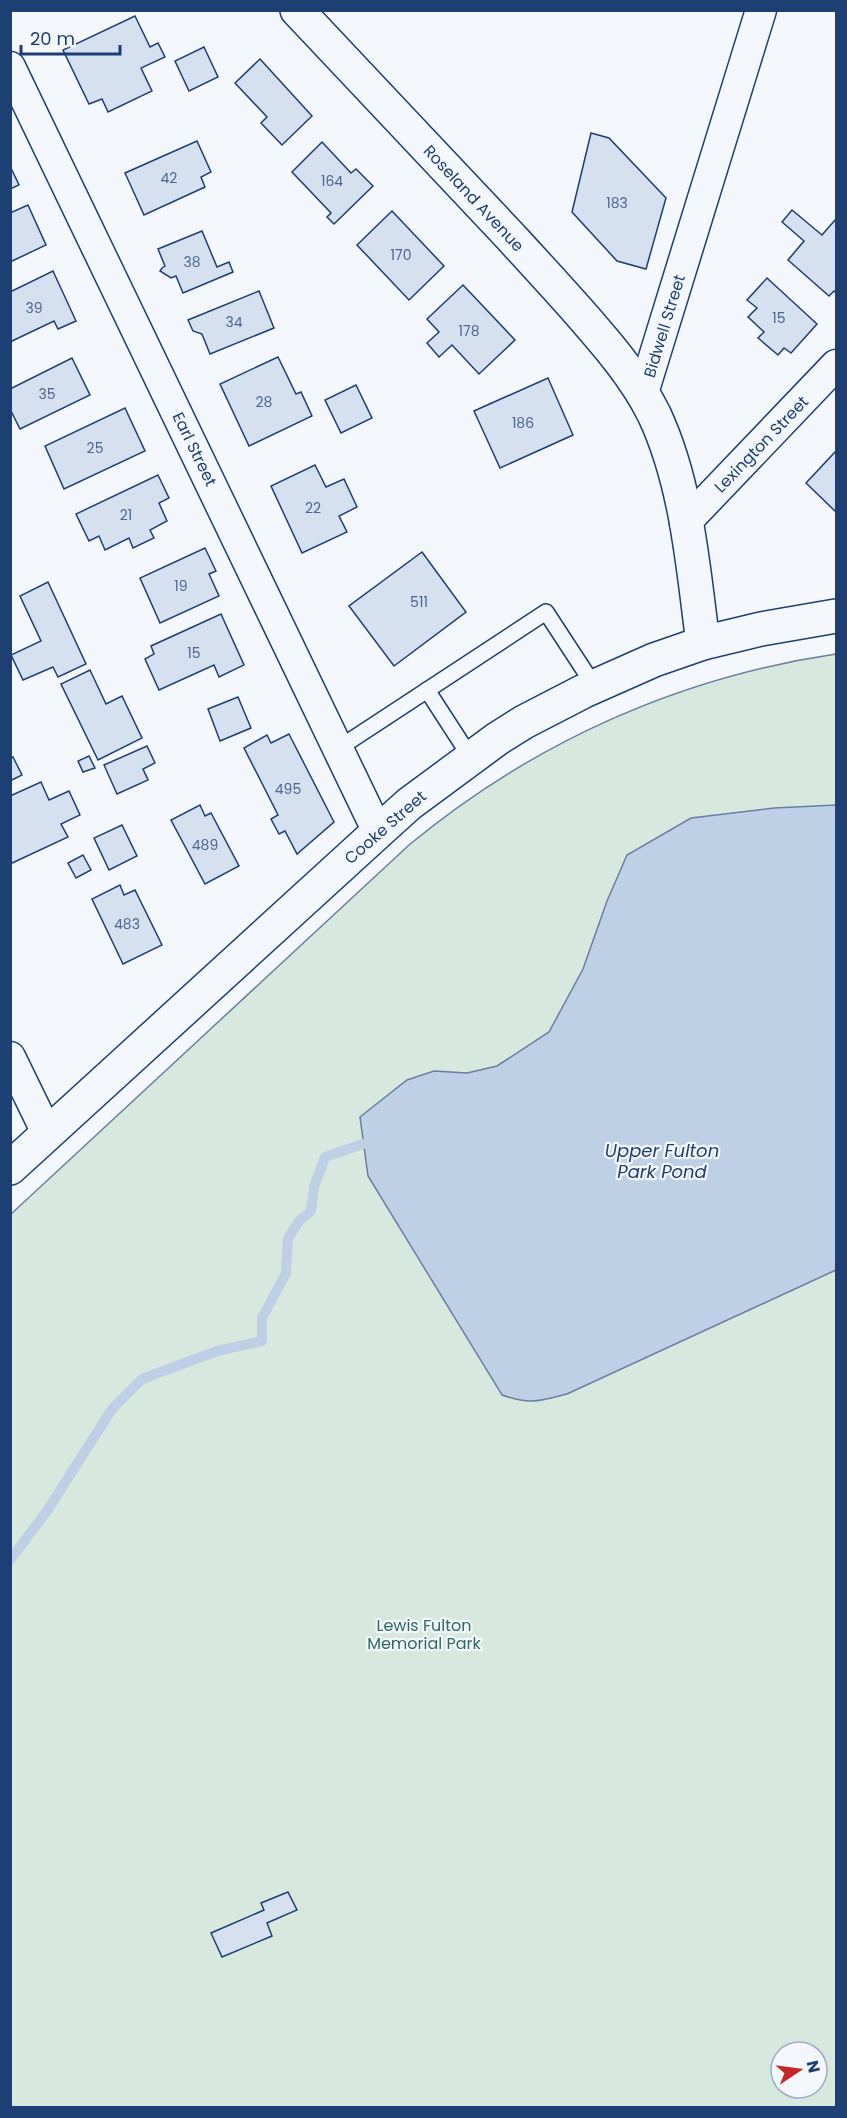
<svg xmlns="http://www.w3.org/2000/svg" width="847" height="2118" viewBox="0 0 847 2118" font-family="Poppins,sans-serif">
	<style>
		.green { fill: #d7e8df; stroke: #687fa3; stroke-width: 1.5; fill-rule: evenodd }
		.water { fill: #bed0e5; stroke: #687fa3; stroke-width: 1.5 }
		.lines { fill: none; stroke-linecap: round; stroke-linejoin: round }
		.stream { stroke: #bed0e5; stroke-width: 10 }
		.building { fill: #d5e0f0; stroke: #1d3f73; stroke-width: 1.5 }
		.lane-casing { stroke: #1d3f73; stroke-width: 18 }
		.street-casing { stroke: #1d3f73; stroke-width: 33 }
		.secondary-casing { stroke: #1d3f73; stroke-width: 36 }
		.lane { stroke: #f4f7fb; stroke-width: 15 }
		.street { stroke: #f4f7fb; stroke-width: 30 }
		.secondary { stroke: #f4f7fb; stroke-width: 33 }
		.labels { text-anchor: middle; stroke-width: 4.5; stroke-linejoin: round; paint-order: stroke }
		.number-label { font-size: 14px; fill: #4b6792 }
		.street-label { font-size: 16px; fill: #1d3f73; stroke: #f4f7fb }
		.park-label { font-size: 16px; fill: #2c6c60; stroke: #f4f7fb }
		.water-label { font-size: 18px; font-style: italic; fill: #1d3f73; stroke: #f4f7fb }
	</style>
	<rect width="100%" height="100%" fill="#f4f7fb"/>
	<!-- green -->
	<path class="green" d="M836,654V2107H11L10,1215L409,845C532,743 679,677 836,654ZM781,2052H817V2088H781Z"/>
	<!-- water -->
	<path class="water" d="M836,805V1270L567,1394C539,1401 531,1405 502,1395L368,1176L360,1117L407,1080L434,1071L467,1073L497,1066L549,1032L583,969L607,901L627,855L691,818L774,808Z"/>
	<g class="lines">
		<!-- stream -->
		<polyline class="stream" points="10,1560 47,1511 112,1409 142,1379 217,1351 262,1341 262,1318 286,1273 288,1238 300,1220 311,1211 314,1187 325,1157 363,1144"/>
	</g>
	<!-- building -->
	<g class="building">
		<polygon points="135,16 150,47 158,43 165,57 141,68 152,91 108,112 102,99 89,104 63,50"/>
		<polygon points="204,47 218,77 189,91 175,61"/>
		<polygon points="260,59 312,116 282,145 261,123 267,117 235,83"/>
		<polygon points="591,133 609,138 666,198 646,269 617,261 572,212"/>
		<polygon points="197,141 211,172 201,177 205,187 144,215 125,173"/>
		<polygon points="322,142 351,173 356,169 373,186 334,224 327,217 331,213 292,172"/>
		<polygon points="10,166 19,185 10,189"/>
		<polygon points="28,205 46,245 10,262 10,213"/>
		<polygon points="792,210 822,235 836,219 836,293 834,291 829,296 788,260 804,241 782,222"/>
		<polygon points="392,211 444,266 409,300 357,245"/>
		<polygon points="202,231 217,267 229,262 233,272 183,293 176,276 171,278 160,271 162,268 165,266 158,249"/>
		<polygon points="53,271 76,321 58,329 54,321 10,342 10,292"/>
		<polygon points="767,278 817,324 791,353 784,348 778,355 758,338 764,332 748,317 757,308 747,300"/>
		<polygon points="463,285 515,340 479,374 452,345 439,357 427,343 439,332 427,319"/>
		<polygon points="259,291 274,328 210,354 202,334 193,331 188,320"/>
		<polygon points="278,357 296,394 301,392 312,416 249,446 220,384"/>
		<polygon points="72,358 90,395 20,429 10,409 10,389"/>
		<polygon points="548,378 573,435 500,468 474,411"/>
		<polygon points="356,385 372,418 341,433 325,400"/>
		<polygon points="125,408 145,451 64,489 45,446"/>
		<polygon points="836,451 836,512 806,483"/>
		<polygon points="315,465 326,487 344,479 357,507 339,516 347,532 302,553 271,486"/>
		<polygon points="158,475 169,498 159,503 167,521 150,530 154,538 133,548 129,538 105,550 99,536 89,541 76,514"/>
		<polygon points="205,548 216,571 209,574 219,596 160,623 140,578"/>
		<polygon points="422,552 466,612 394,666 349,606"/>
		<polygon points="48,582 86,664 58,677 53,667 23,680 11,655 41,641 20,596"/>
		<polygon points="221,614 244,665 219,677 214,665 159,690 145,659 154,654 151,646"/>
		<polygon points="90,670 106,704 122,696 142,738 98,760 61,684"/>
		<polygon points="238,697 251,728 220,741 208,709"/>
		<polygon points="289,734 334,822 297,854 285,831 279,834 271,819 278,815 244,748 267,735 271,743"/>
		<polygon points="147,746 155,763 143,769 148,780 117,794 104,765"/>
		<polygon points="89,756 95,768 83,772 78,761"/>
		<polygon points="13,757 22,775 10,781 10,758"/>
		<polygon points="41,782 49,800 69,791 80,815 61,824 68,837 10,864 10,796"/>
		<polygon points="200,805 205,816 211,813 239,866 205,884 171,820"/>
		<polygon points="122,825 137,856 109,870 94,838"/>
		<polygon points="83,855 91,870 76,878 68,863"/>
		<polygon points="120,885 124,895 135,890 162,945 123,964 92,899"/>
		<polygon points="288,1892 297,1910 267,1923 272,1936 222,1957 211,1933 264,1910 261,1903"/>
	</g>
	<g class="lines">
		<!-- lane casing -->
		<g class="lane-casing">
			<g id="lane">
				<polyline points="427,690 471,758"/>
				<polyline points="339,748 546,612 595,687"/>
			</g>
		</g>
		<!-- street casing -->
		<g class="street-casing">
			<g id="street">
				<polyline points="10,67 378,832"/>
				<polyline points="643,393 761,10"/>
				<polyline points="685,523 836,365"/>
				<polyline points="10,1057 48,1135"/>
			</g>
		</g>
		<!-- secondary casing -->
		<g class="secondary-casing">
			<g id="secondary">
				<path d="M297,10C368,85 438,160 509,235C532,260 556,286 579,312C607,344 635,376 654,414C687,484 693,567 703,643"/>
				<polyline points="10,1168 378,832 409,804 497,739 524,722 584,691 654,660 703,643 761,629 836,616"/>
			</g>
		</g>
		<!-- lane -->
		<use href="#lane" class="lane"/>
		<!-- street -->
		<use href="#street" class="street"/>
		<!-- secondary -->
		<use href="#secondary" class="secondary"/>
	</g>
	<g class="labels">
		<!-- number labels -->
		<g class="number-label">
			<text x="169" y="183">42</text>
			<text x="332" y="186">164</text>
			<text x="617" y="208">183</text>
			<text x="401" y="260">170</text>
			<text x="192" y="267">38</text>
			<text x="34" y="313">39</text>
			<text x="779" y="323">15</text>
			<text x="234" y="327">34</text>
			<text x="469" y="336">178</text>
			<text x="47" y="399">35</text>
			<text x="264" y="407">28</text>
			<text x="523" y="428">186</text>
			<text x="95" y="453">25</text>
			<text x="313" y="513">22</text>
			<text x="126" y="520">21</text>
			<text x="181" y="591">19</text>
			<text x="419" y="607">511</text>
			<text x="194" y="658">15</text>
			<text x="288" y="794">495</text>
			<text x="205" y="850">489</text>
			<text x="127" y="929">483</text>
		</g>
		<!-- street labels -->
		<g class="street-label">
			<text transform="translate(474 198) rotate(47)" y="6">Roseland Avenue</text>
			<text transform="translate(664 326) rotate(-73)" y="6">Bidwell Street</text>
			<text transform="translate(761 444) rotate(-46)" y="6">Lexington Street</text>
			<text transform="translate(195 449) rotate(64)" y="6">Earl Street</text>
			<text transform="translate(385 827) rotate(-41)" y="6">Cooke Street</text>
		</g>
		<!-- park labels -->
		<g class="park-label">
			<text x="424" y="1631">Lewis Fulton<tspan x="424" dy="18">Memorial Park</tspan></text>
		</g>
		<!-- water labels -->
		<g class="water-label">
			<text x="662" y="1157">Upper Fulton<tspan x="662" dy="21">Park Pond</tspan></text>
		</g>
	</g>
	<!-- border -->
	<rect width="847" height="2118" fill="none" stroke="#1d3f73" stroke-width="24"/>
	<!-- north arrow -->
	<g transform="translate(799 2070) rotate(77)"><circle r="28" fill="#f4f7fb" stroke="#9eadc5" stroke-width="1.5"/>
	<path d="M0-4.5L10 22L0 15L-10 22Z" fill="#c62828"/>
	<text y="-9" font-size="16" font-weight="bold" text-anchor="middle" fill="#1d3f73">N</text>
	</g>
	<!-- scale -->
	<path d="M21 45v9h99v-9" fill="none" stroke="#1d3f73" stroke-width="3"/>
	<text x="30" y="45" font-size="18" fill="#1d3f73" stroke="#f4f7fb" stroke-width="4.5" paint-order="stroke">20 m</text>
</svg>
